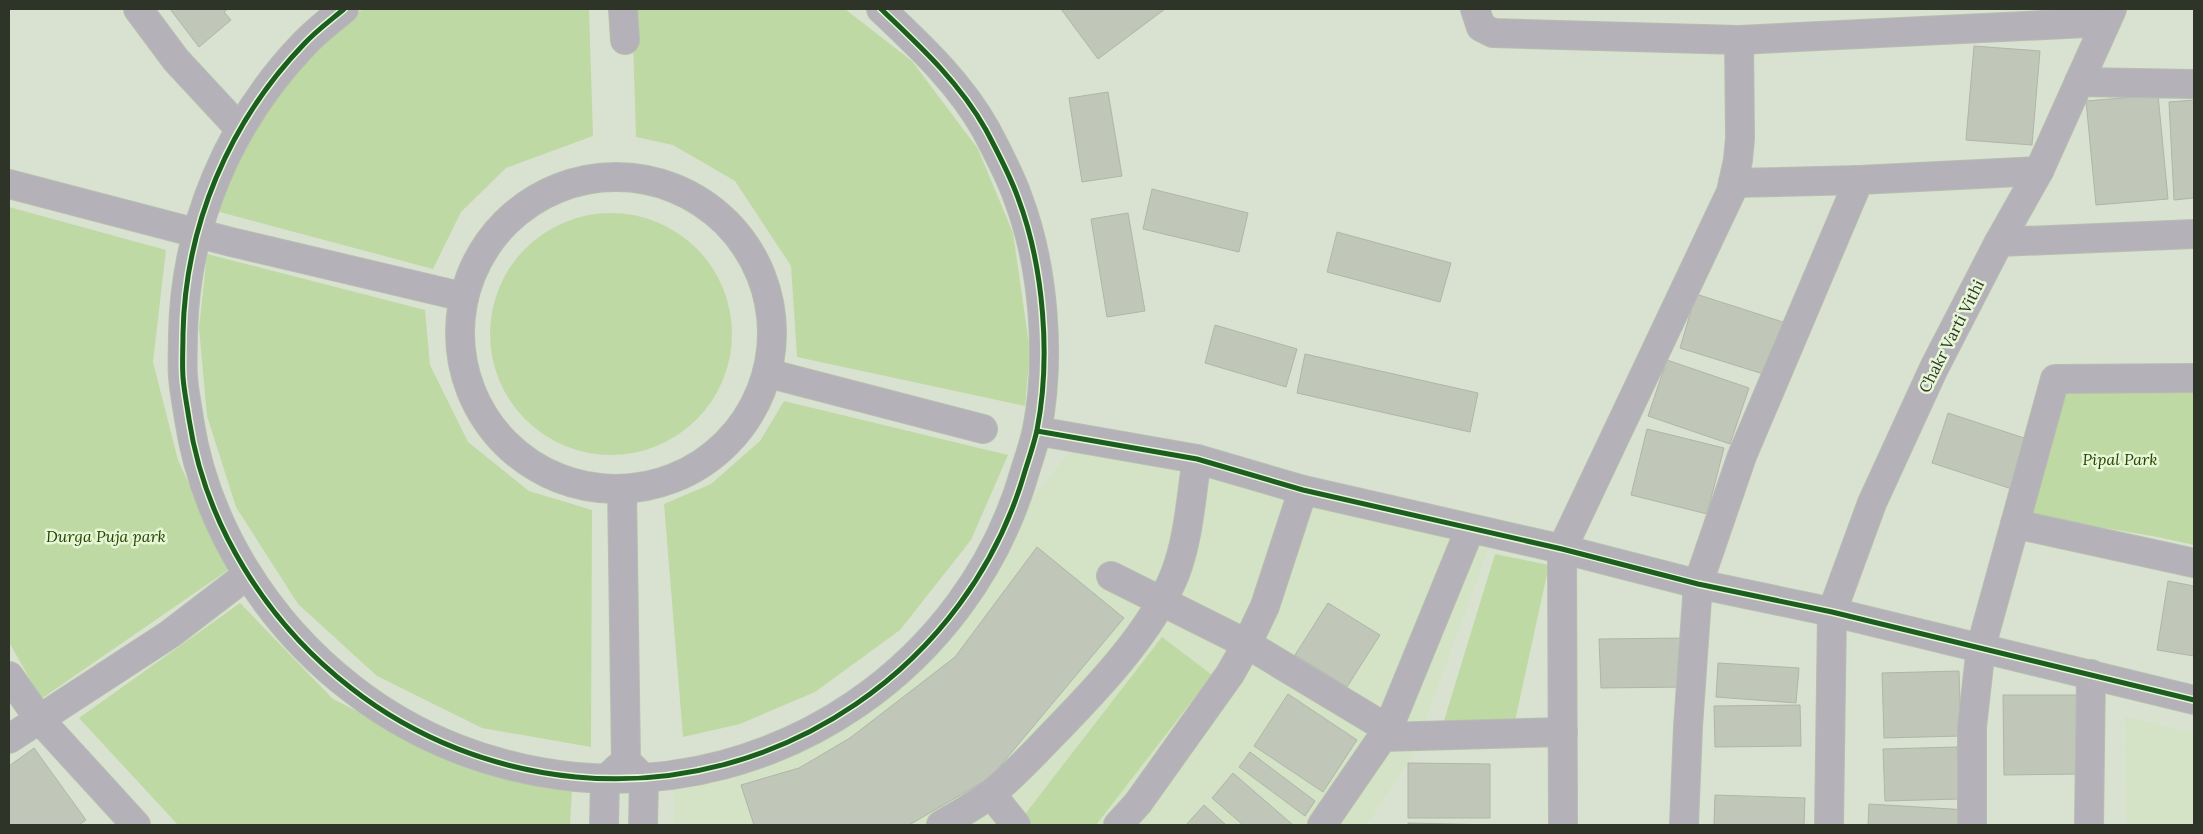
<svg xmlns="http://www.w3.org/2000/svg" width="2203" height="834" viewBox="0 0 2203 834" font-family="Lora,serif">
	<style>
		.built { fill: #d4e3c5 }
		.green { fill: #bfd9a4 }
		.building { fill: #c0c7b9; stroke: #afb5a8 }
		.lines { fill: none; stroke-linecap: round; stroke-linejoin: round }
		.minor-casing { stroke: #b7beb1; stroke-width: 30 }
		.minor { stroke: #b4b1b9; stroke-width: 28 }
		.cycleway-casing { stroke: #e6f7d6; stroke-width: 8 }
		.cycleway { stroke: #1b5e20; stroke-width: 5 }
		.labels { text-anchor: middle; stroke-width: 5; stroke-linejoin: round; paint-order: stroke }
		.street-label { font-size: 16px; fill: #2e3428; stroke: #e6f7d6 }
		.park-label { font-size: 16px; font-style: italic; fill: #284100; stroke: #e6f7d6 }
	</style>
	<rect width="100%" height="100%" fill="#d9e2d1"/>
	<!-- built -->
	<g class="built">
		<polygon points="1083,436 1494,534 1412,756 1367,825 674,825 674,768 794,736 922,652 1027,504"/>
		<polygon points="2125,716 2194,734 2194,825 2126,825"/>
	</g>
	<!-- green -->
	<g class="green">
		<polygon points="363,9 589,9 593,136 506,168 461,212 433,269 216,211 262,112 329,32"/>
		<polygon points="632,9 845,9 912,61 978,149 1013,233 1030,351 1025,406 797,357 791,266 735,181 673,145 636,137"/>
		<polygon points="9,207 166,250 153,362 178,460 228,570 41,699 9,642"/>
		<circle cx="611" cy="334" r="121"/>
		<polygon points="207,254 425,310 430,365 468,442 529,491 592,510 591,747 482,728 377,676 298,604 236,507 207,416 199,328"/>
		<polygon points="2067,387 2194,387 2194,545 2158,537 2027,515"/>
		<polygon points="784,401 1008,455 971,540 900,630 815,692 740,724 683,737 664,504 711,484 760,441"/>
		<polygon points="1495,554 1549,565 1515,721 1443,724"/>
		<polygon points="240,603 333,699 448,757 572,790 570,825 178,825 79,718"/>
		<polygon points="1162,637 1212,675 1096,825 1031,825 1022,818"/>
	</g>
	<!-- building -->
	<g class="building">
		<polygon points="170,9 228,9 224,12 231,20 199,47"/>
		<polygon points="1061,9 1165,9 1098,59"/>
		<polygon points="1974,46 2040,51 2032,145 1966,140"/>
		<polygon points="1108,92 1122,176 1082,182 1069,98"/>
		<polygon points="2158,95 2168,199 2096,205 2086,101"/>
		<polygon points="2194,100 2194,198 2174,200 2169,102"/>
		<polygon points="1152,189 1248,213 1239,252 1143,229"/>
		<polygon points="1128,213 1145,311 1107,317 1091,219"/>
		<polygon points="1337,232 1451,263 1440,302 1327,272"/>
		<polygon points="1696,294 1789,324 1773,377 1680,348"/>
		<polygon points="1215,325 1297,349 1286,387 1205,363"/>
		<polygon points="1305,354 1478,393 1470,432 1297,393"/>
		<polygon points="1667,360 1749,388 1730,444 1648,416"/>
		<polygon points="1948,413 2027,439 2012,489 1932,463"/>
		<polygon points="1647,429 1724,448 1707,514 1631,495"/>
		<polygon points="1037,547 1124,618 991,777 909,825 754,825 741,785 799,768 850,738 955,657"/>
		<polygon points="2168,581 2194,586 2194,656 2157,650"/>
		<polygon points="1328,603 1380,635 1347,687 1295,655"/>
		<polygon points="1687,638 1687,687 1601,688 1599,639"/>
		<polygon points="1718,663 1799,668 1796,703 1716,697"/>
		<polygon points="1959,671 1961,736 1884,738 1882,673"/>
		<polygon points="1288,694 1357,740 1323,792 1254,746"/>
		<polygon points="2003,695 2079,695 2080,774 2004,775"/>
		<polygon points="1800,705 1801,746 1715,747 1714,706"/>
		<polygon points="1957,747 1959,799 1885,801 1883,749"/>
		<polygon points="34,748 86,820 79,825 9,825 9,766"/>
		<polygon points="1250,752 1315,801 1305,816 1239,767"/>
		<polygon points="1408,763 1490,764 1490,818 1408,818"/>
		<polygon points="1233,773 1293,825 1243,825 1212,798"/>
		<polygon points="1715,795 1805,798 1804,825 1714,825"/>
		<polygon points="1869,804 1968,810 1967,825 1868,825"/>
		<polygon points="1204,805 1226,825 1186,825"/>
		<polygon points="1408,823 1495,825 1408,825"/>
	</g>
	<g class="lines">
		<!-- minor casing -->
		<g class="minor-casing">
			<g id="minor">
				<polyline points="138,9 176,60 240,129"/>
				<path d="M344,9C331,20 316,31 304,44C229,122 185,226 183,334C183,348 182,363 183,377C184,391 187,405 189,419C205,525 267,623 351,688C416,739 494,769 576,777C779,796 969,666 1025,471C1029,458 1034,444 1037,430C1051,358 1044,267 1018,198C1010,175 997,151 986,130C960,83 920,46 881,9"/>
				<polyline points="623,9 625,40"/>
				<polyline points="1475,9 1481,27 1493,33 1739,40 2106,22"/>
				<polyline points="2079,82 2194,84"/>
				<circle cx="616" cy="333" r="156"/>
				<polyline points="1733,183 1859,180"/>
				<polyline points="9,184 231,242 464,297"/>
				<polyline points="1999,242 2039,171 2112,9"/>
				<polyline points="767,373 983,429"/>
				<polyline points="1037,431 1197,459 1303,490 1562,549 1698,584 1832,612 2194,700"/>
				<polyline points="622,489 626,761 644,779 643,825"/>
				<polyline points="2015,524 2194,563"/>
				<polyline points="1111,576 1247,644 1388,729"/>
				<polyline points="9,676 40,720 136,825"/>
				<polyline points="1383,737 1563,732"/>
				<polyline points="9,739 170,634 247,575"/>
				<polyline points="991,794 1016,825"/>
				<polyline points="604,825 605,780 619,767"/>
				<path d="M941,825C958,815 976,805 992,793C1013,776 1031,757 1049,738C1093,693 1152,632 1175,574C1189,538 1191,496 1197,459"/>
				<polyline points="1118,825 1138,803 1230,674 1247,644 1265,606 1303,490"/>
				<polyline points="1322,825 1388,729 1470,529"/>
				<polyline points="1563,825 1562,549 1731,192 1738,160 1740,138 1739,40"/>
				<polyline points="1684,825 1688,727 1698,584 1742,456 1859,180 2039,171"/>
				<polyline points="1829,825 1832,612 1872,503 1934,368 1999,242 2194,234"/>
				<polyline points="1972,825 1972,727 1981,647 2055,379 2194,378"/>
				<polyline points="2089,825 2091,674"/>
			</g>
		</g>
		<!-- minor -->
		<use href="#minor" class="minor"/>
		<!-- cycleway casing -->
		<g class="cycleway-casing">
			<g id="cycleway">
				<path d="M344,9C331,20 316,31 304,44C229,122 185,226 183,334C183,348 182,363 183,377C184,391 187,405 189,419C205,525 267,623 351,688C416,739 494,769 576,777C779,796 969,666 1025,471C1029,458 1034,444 1037,430C1051,358 1044,267 1018,198C1010,175 997,151 986,130C960,83 920,46 881,9"/>
				<polyline points="1037,431 1197,459 1303,490 1562,549 1698,584 1832,612 2194,700"/>
			</g>
		</g>
		<!-- cycleway -->
		<use href="#cycleway" class="cycleway"/>
	</g>
	<g class="labels">
		<!-- street labels -->
		<g class="street-label">
			<text transform="translate(1951 336) rotate(-63)" y="6">Chakr Varti Vithi</text>
		</g>
		<!-- park labels -->
		<g class="park-label">
			<text x="2120" y="465">Pipal Park</text>
			<text x="106" y="542">Durga Puja park</text>
		</g>
	</g>
	<!-- border -->
	<rect width="2203" height="834" fill="none" stroke="#2e3428" stroke-width="20"/>
</svg>
